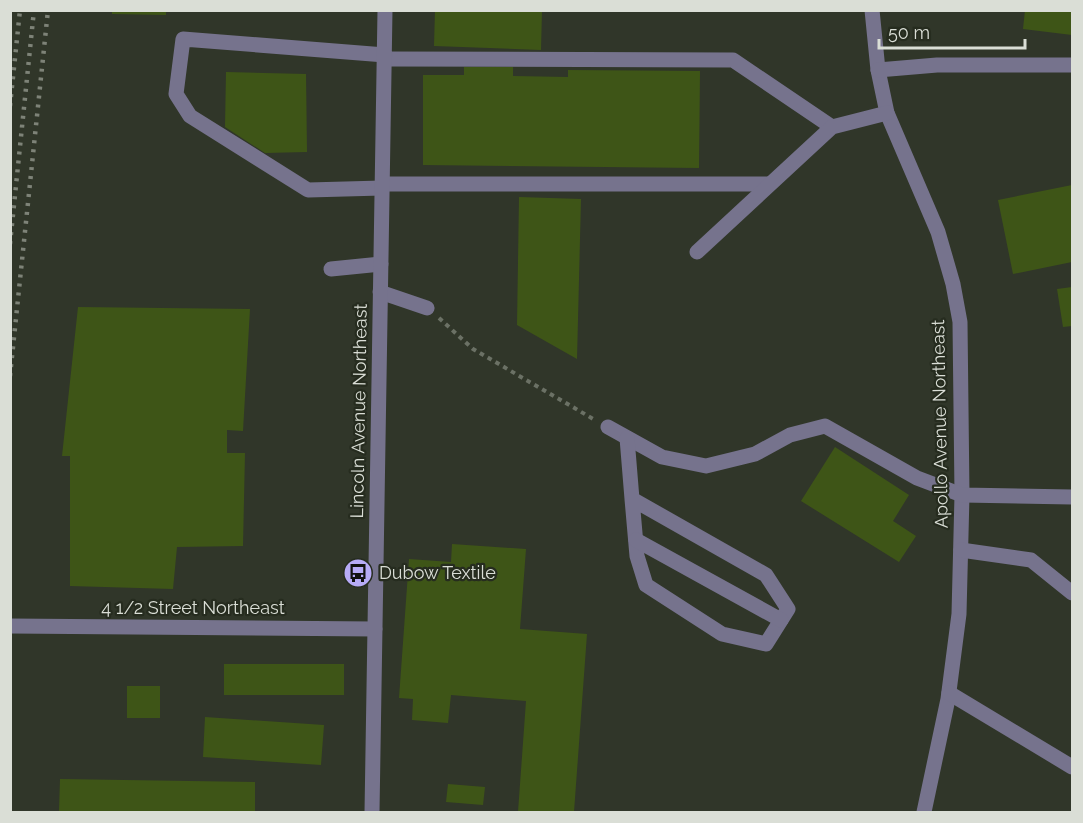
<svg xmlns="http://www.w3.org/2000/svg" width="1083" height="823" viewBox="0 0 1083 823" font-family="Raleway,sans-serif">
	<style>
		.building { fill: #3e5517 }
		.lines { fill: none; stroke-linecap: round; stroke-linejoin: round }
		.path { stroke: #6b7165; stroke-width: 4; stroke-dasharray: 4.5 4.5; stroke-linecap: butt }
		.minor { stroke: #76738d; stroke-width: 15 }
		.rail { stroke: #7e8378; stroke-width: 4.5; stroke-dasharray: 3 6; stroke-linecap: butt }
		.labels { text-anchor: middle; stroke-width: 4.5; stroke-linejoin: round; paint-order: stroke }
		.street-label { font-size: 18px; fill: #daded6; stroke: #262c1f }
		.poi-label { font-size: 18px; fill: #daded6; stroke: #262c1f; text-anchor: start }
	</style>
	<rect width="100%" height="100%" fill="#303629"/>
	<!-- building -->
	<g class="building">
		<polygon points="112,10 166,10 166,15 112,14"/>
		<polygon points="435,10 542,10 541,50 434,46"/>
		<polygon points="1025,10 1072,10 1072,35 1023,29"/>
		<polygon points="464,67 513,67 513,76 568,77 568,70 700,71 699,168 423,165 423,75 464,75"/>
		<polygon points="226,72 306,74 307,152 265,153 225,127"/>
		<polygon points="1072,185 1072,262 1013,274 998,200"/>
		<polygon points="519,197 581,199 577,359 517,325"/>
		<polygon points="1072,287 1072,326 1063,327 1057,289"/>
		<polygon points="78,307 250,309 243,431 227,430 227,453 245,453 243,546 177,547 173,589 70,586 70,456 62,456"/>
		<polygon points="835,447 909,495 893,521 916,536 899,562 801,501"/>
		<polygon points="452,544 526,549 520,629 587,634 574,812 518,812 526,701 451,695 448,723 412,720 413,699 399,698 409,559 451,562"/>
		<rect x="224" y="664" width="120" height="31"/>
		<rect x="127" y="686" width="33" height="32"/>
		<polygon points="205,717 324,725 321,765 203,757"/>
		<polygon points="60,779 255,782 255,812 59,812"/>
		<polygon points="448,784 485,787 483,805 446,802"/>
	</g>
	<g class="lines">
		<!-- path -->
		<polyline class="path" points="439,318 473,349 595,420"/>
		<!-- minor -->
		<g class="minor">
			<polyline points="872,10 878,70 887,113 938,232 953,284 960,322 962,495 959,614 948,699 924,812"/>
			<polyline points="385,59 733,60 832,127"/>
			<polyline points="878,70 937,65 1072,65"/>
			<polyline points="382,184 769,184"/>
			<polyline points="382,188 308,190 190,116 176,94 183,39 385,55"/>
			<polyline points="697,252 832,127 887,113"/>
			<polyline points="331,269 381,264"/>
			<polyline points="380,292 427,308"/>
			<polyline points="608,427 662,457 706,466 755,454 790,435 825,426 917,478 962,495 1072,497"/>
			<polyline points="627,438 632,499 766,575 788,609 766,644 722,634 646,585 637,556 632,499"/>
			<polyline points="636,540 781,620"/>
			<polyline points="961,550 1031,560 1072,593"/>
			<polyline points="10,626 375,629"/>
			<polyline points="949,693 1072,767"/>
			<polyline points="372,812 385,10"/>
		</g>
		<!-- rail -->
		<g class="rail">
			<polyline points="10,106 20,10"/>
			<polyline points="10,244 34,10"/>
			<polyline points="10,376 48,10"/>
		</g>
	</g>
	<!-- icons -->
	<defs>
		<g id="bus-disc" transform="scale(1.5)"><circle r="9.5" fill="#b7abf7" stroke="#262c1f"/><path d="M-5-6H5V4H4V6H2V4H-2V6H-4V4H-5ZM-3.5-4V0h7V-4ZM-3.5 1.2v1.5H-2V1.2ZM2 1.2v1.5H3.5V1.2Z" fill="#111"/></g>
	</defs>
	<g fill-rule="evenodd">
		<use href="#bus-disc" x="358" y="573"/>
	</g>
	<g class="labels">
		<!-- street labels -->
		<g class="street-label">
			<text transform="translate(359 411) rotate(-89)" y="6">Lincoln Avenue Northeast</text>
			<text transform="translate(940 424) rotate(-91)" y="6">Apollo Avenue Northeast</text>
			<text x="193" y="614">4 1/2 Street Northeast</text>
		</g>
		<!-- poi labels -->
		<g class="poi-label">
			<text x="379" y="579">Dubow Textile</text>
		</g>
	</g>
	<!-- border -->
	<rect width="1083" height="823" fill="none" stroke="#daded6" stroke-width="24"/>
	<!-- scale -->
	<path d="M879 39v9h146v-9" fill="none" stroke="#daded6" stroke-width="3"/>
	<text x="888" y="39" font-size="18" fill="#daded6" stroke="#262c1f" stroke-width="4.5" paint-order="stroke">50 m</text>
</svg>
